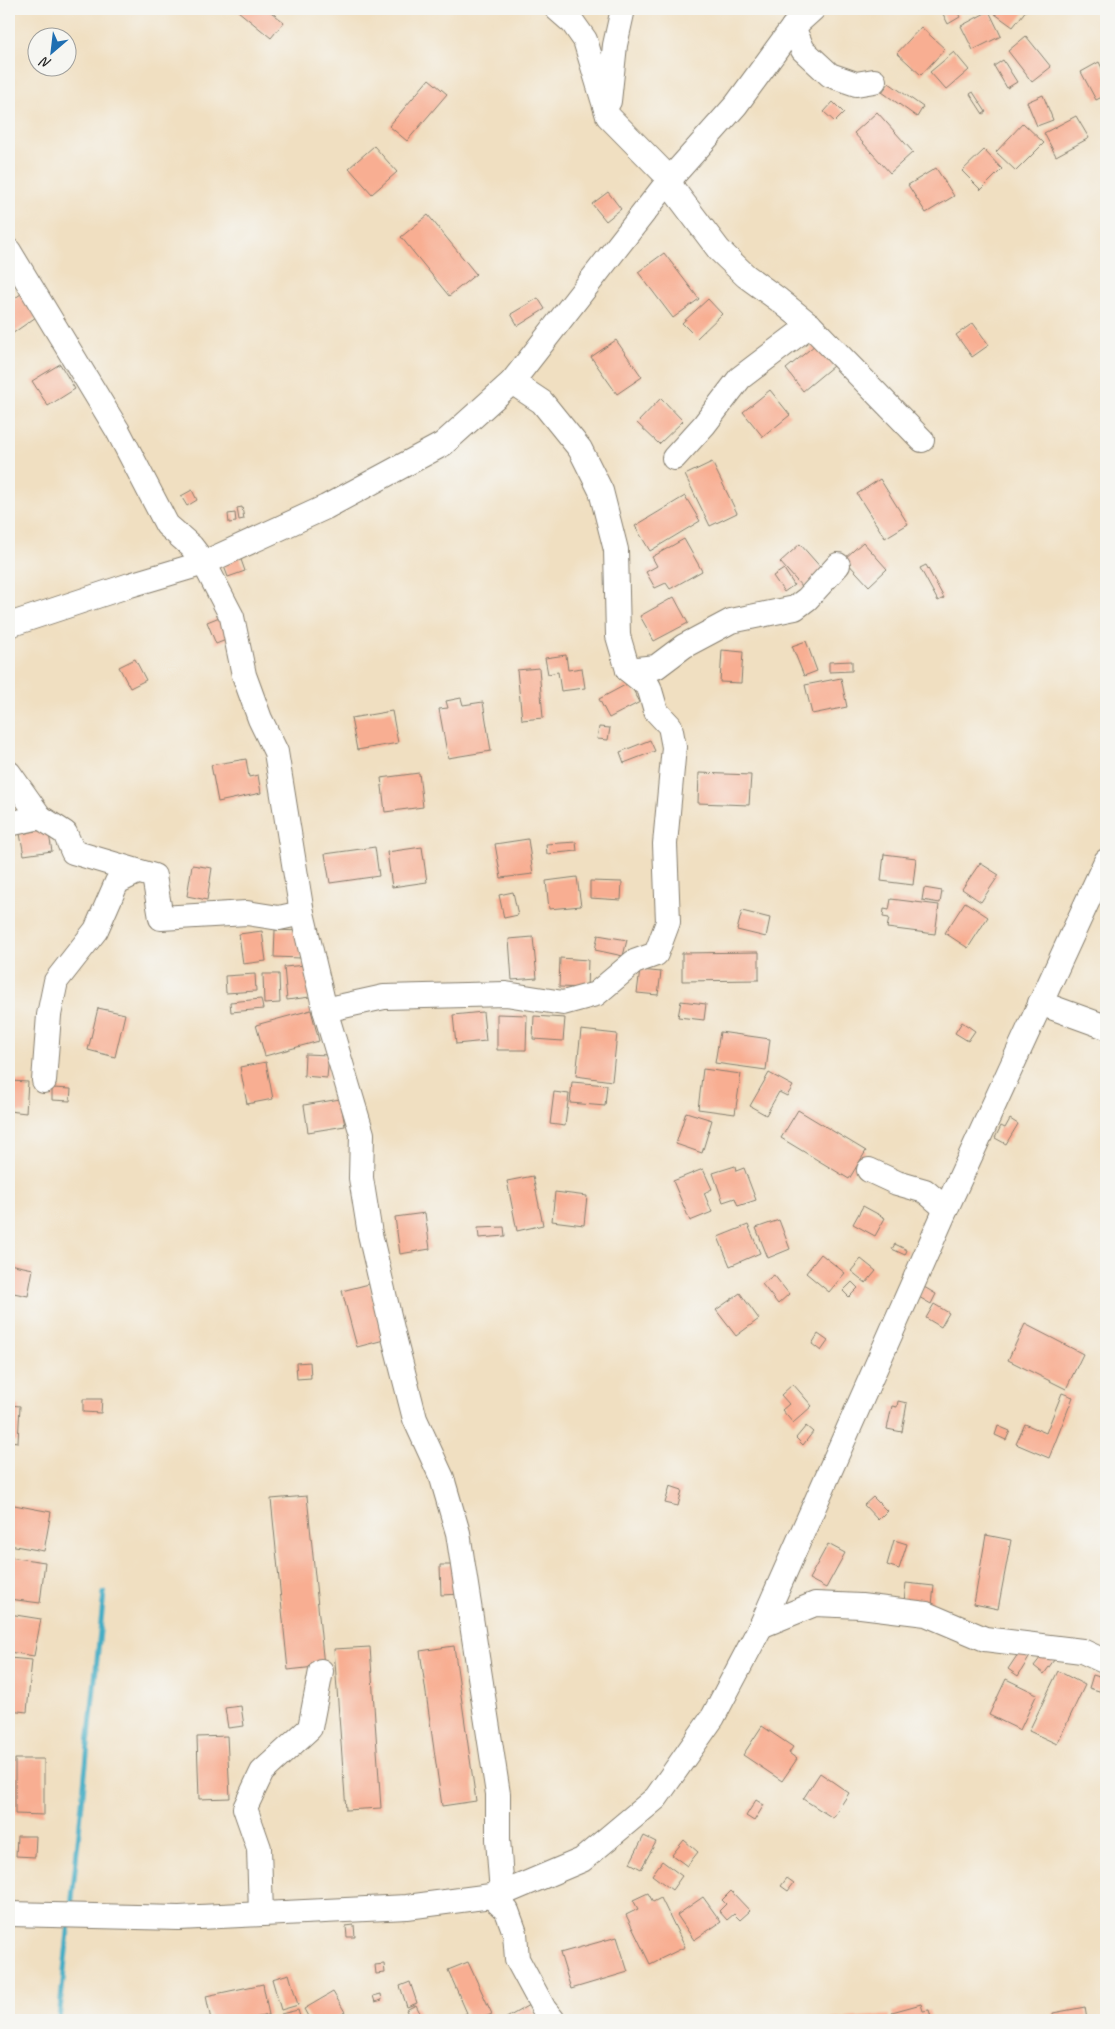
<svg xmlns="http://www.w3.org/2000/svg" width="1115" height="2029" viewBox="0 0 1115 2029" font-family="Caveat,sans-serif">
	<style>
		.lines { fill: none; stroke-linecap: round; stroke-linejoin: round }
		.stream { stroke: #45adc4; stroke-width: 5 }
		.building { fill: #f8ae92 }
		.minor-casing { stroke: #867e6e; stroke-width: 26 }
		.minor { stroke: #fff; stroke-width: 24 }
	</style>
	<rect width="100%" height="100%" fill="#f6f6f2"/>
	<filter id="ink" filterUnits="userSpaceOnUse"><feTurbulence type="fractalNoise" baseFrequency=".02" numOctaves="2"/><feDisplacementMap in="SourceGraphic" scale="10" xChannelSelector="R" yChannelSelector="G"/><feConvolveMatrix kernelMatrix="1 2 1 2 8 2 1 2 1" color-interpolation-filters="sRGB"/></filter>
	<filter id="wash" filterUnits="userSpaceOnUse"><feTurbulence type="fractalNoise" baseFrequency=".0096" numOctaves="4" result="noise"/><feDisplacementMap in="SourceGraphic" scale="20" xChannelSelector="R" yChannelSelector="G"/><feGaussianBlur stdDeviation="1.12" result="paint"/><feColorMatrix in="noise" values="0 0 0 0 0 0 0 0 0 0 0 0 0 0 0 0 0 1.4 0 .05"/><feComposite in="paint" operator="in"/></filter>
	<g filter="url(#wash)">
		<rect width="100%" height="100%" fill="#f0dfc1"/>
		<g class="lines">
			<!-- stream -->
			<g class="stream">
				<polyline points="71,1908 104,1593"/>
				<polyline points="59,2020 69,1922"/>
			</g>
		</g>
		<g id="blocks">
			<!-- building -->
			<g class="building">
				<polygon points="240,9 267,9 284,22 271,38 238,11"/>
				<polygon points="953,9 956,9 960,17 948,24 943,14"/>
				<polygon points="999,9 1027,9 1013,27 995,14"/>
				<polygon points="989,11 1001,36 973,50 961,26"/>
				<polygon points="921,27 945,49 921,75 897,53"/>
				<polygon points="1026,36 1051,67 1032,82 1008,51"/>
				<polygon points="954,52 969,70 946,90 930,72"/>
				<polygon points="1003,60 1017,82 1007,88 994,66"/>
				<polygon points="1099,62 1106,76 1106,95 1096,100 1081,72"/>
				<polygon points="429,79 447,94 407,141 389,126"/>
				<polygon points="889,83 923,107 917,117 882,92"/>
				<polygon points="973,92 986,112 983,114 970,94"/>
				<polygon points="1043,95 1053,120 1037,126 1027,102"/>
				<polygon points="833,102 844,113 835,122 824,112"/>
				<polygon points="877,112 913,152 890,173 854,133"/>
				<polygon points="1076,116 1089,138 1056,156 1044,133"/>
				<polygon points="1023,123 1044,143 1016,171 996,152"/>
				<polygon points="374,146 397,172 372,194 349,168"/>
				<polygon points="984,150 1002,169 981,190 962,171"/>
				<polygon points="936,168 954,196 926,213 908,185"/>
				<polygon points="608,192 621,209 606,221 592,204"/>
				<polygon points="428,215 476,274 449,296 401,237"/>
				<polygon points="664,253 699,299 673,318 638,272"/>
				<polygon points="21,294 36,317 9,336 9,302"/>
				<polygon points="538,298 545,309 518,326 511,314"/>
				<polygon points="708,299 722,314 697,338 682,323"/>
				<polygon points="973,323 989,345 972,357 956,335"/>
				<polygon points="616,340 642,377 617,394 591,357"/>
				<polygon points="815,345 833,366 803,391 786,369"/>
				<polygon points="60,364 75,389 48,406 32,381"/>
				<polygon points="770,390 790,415 763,437 743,412"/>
				<polygon points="661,398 683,421 659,444 637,423"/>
				<polygon points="712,462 737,513 710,526 685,475"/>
				<polygon points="880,479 908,524 885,538 857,494"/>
				<polygon points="192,490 197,500 187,506 181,496"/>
				<polygon points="685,496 700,521 650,551 635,526"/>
				<polygon points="242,507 244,519 239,520 237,508"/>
				<polygon points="235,513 236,522 229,523 228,514"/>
				<polygon points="684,539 702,571 670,589 666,583 655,588 646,572 657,566 652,557"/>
				<polygon points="863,542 887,569 869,586 844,559"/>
				<polygon points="800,544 823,570 803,588 780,562"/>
				<polygon points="239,554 245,571 228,577 222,561"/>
				<polygon points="926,565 944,598 938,601 920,568"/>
				<polygon points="784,569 794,585 784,592 773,576"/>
				<polygon points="674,597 688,623 654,641 640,616"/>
				<polygon points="222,616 231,638 216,644 207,622"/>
				<polygon points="806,641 817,671 804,676 792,646"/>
				<polygon points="722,650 743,652 741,683 720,682"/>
				<polygon points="566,655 568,670 582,668 585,688 561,691 558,672 548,674 545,658"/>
				<polygon points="135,659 146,680 130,688 119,667"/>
				<polygon points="852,661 852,671 829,672 829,662"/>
				<polygon points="539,668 543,718 522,720 517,670"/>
				<polygon points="841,678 847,707 812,714 805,685"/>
				<polygon points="629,683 640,702 609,718 599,699"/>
				<polygon points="461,698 463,705 483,702 491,751 448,758 439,709 448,708 446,701"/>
				<polygon points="392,711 398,743 357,750 351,718"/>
				<polygon points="599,727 610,728 608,740 597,739"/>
				<polygon points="650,740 655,751 624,763 620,752"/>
				<polygon points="246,759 249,777 258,775 261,793 218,802 211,765"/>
				<polygon points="419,773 423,807 385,812 381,778"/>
				<polygon points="699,773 751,775 749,805 698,803"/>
				<polygon points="48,829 52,851 24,855 20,834"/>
				<polygon points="528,839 533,874 501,878 495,844"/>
				<polygon points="576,842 577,851 547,854 546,844"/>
				<polygon points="375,847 379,876 330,883 325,854"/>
				<polygon points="422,847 427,882 392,887 387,852"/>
				<polygon points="884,854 916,858 913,885 881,881"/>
				<polygon points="980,863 999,875 981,902 962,889"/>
				<polygon points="192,865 212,868 207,900 187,896"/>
				<polygon points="577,877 581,906 549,909 546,881"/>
				<polygon points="590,881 622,882 621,900 590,898"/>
				<polygon points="924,888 942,891 940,903 922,900"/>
				<polygon points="513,892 518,915 504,918 499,895"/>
				<polygon points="891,899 939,905 935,934 887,928 889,918 883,917 884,909 889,910"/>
				<polygon points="965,902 988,917 968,948 945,933"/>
				<polygon points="742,911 770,918 766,937 737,930"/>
				<polygon points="275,930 302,931 301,958 274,957"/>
				<polygon points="262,931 266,961 243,964 239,934"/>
				<polygon points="598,935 627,940 623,956 595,950"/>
				<polygon points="533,937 537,978 512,980 509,939"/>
				<polygon points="759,952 759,980 682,981 682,953"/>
				<polygon points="560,958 588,960 587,988 559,987"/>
				<polygon points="306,965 310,997 287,1000 284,967"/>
				<polygon points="640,970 661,972 658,995 637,993"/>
				<polygon points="255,974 256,991 226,993 225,976"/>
				<polygon points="263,974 279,974 280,1003 264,1004"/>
				<polygon points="261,999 263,1009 231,1012 230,1002"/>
				<polygon points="681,1001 706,1004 704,1020 678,1017"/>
				<polygon points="98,1008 125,1014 115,1057 88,1050"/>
				<polygon points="311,1010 319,1041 265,1056 256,1025"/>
				<polygon points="483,1012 486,1041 456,1044 453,1015"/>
				<polygon points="497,1014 527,1015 526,1050 497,1050"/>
				<polygon points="534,1016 565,1018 563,1041 533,1039"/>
				<polygon points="962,1022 975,1031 968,1041 955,1033"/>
				<polygon points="581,1030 617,1034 612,1081 576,1076"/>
				<polygon points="720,1032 770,1039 766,1070 715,1063"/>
				<polygon points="305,1054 329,1055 327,1078 304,1076"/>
				<polygon points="266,1062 273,1099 247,1104 240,1067"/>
				<polygon points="703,1069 741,1074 735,1114 698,1109"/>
				<polygon points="769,1073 793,1086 787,1096 779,1092 766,1115 750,1106"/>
				<polygon points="9,1081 28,1082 26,1113 9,1111"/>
				<polygon points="572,1082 607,1085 605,1106 570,1103"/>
				<polygon points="52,1088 71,1089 70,1101 52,1100"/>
				<polygon points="554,1092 569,1094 565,1126 550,1124"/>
				<polygon points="340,1099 345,1126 308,1132 304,1105"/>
				<polygon points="798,1110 866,1151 849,1179 781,1138"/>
				<polygon points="686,1112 712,1120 702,1153 676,1144"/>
				<polygon points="1010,1119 1018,1124 1006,1144 995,1138 1001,1126 1005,1128"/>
				<polygon points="735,1166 736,1171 744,1168 756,1200 738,1206 735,1198 723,1202 713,1173"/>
				<polygon points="703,1169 712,1189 704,1193 712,1212 690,1221 673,1181"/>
				<polygon points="533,1176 543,1225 517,1231 507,1181"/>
				<polygon points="555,1192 587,1196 584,1225 552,1221"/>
				<polygon points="863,1206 885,1218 875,1236 853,1224"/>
				<polygon points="425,1213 430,1249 400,1254 395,1217"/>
				<polygon points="779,1220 790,1249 768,1258 756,1228"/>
				<polygon points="748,1225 760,1253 730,1266 718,1237"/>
				<polygon points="504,1227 505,1236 479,1238 478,1228"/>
				<polygon points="895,1244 907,1250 905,1255 892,1249"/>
				<polygon points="821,1254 845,1273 829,1292 806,1273"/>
				<polygon points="861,1259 876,1271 866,1283 851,1271"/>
				<polygon points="9,1264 33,1269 28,1296 9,1292"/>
				<polygon points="774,1275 789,1294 778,1304 762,1284"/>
				<polygon points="852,1282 858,1288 849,1297 843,1291"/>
				<polygon points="369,1284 384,1340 357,1347 342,1291"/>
				<polygon points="924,1287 936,1294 931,1304 919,1297"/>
				<polygon points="740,1293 759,1319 736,1336 716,1310"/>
				<polygon points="934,1304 949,1313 941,1327 926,1318"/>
				<polygon points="1025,1324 1083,1354 1066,1389 1008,1360"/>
				<polygon points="818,1334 828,1341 821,1351 812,1344"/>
				<polygon points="310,1362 311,1378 297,1379 296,1363"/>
				<polygon points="793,1384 812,1406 793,1423 782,1410 789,1404 781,1395"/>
				<polygon points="1062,1393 1073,1397 1049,1458 1016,1444 1025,1424 1046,1433"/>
				<polygon points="83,1399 102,1399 101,1413 83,1412"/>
				<polygon points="898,1401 907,1403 902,1432 887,1429 892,1406 897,1407"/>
				<polygon points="9,1405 20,1406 18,1442 9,1441"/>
				<polygon points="806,1426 813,1432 803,1445 796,1438"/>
				<polygon points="998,1426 1010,1431 1006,1440 995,1435"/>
				<polygon points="670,1486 682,1490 678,1506 665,1503"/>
				<polygon points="307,1496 324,1666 288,1670 271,1499"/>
				<polygon points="873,1497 887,1511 878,1520 864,1505"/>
				<polygon points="9,1504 51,1512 44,1551 9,1545"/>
				<polygon points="986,1535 1011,1540 998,1609 974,1604"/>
				<polygon points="894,1540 907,1544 899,1569 887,1565"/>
				<polygon points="828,1544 845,1553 826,1588 809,1579"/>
				<polygon points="9,1557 45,1562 40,1603 9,1599"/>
				<polygon points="440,1565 461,1565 462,1594 441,1595"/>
				<polygon points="906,1583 934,1586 932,1605 904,1602"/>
				<polygon points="9,1614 41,1619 34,1656 9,1652"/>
				<polygon points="454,1646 476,1801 442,1806 420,1651"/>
				<polygon points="370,1647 381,1808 346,1810 334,1649"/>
				<polygon points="1020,1651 1029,1658 1018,1676 1008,1669"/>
				<polygon points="1044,1653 1054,1660 1044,1674 1034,1666"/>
				<polygon points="9,1658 32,1660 27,1712 9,1710"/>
				<polygon points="1058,1671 1085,1685 1057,1744 1029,1731"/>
				<polygon points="1093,1675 1106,1679 1106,1693 1089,1688"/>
				<polygon points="1006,1679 1037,1694 1020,1730 989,1715"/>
				<polygon points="241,1706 244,1726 228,1728 225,1708"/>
				<polygon points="762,1726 793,1747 789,1753 797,1759 782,1781 743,1755"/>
				<polygon points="227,1736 230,1798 199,1799 197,1737"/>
				<polygon points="15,1759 44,1759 44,1815 15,1814"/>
				<polygon points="820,1773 849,1793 833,1818 803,1799"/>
				<polygon points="756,1800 764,1805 754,1821 746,1816"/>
				<polygon points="17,1836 36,1836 35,1857 16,1856"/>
				<polygon points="644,1836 656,1842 641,1869 630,1863"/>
				<polygon points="684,1840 698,1852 687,1866 672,1855"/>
				<polygon points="662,1861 682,1876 672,1890 652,1875"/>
				<polygon points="787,1878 794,1883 788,1891 781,1886"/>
				<polygon points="731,1891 750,1911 740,1920 734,1914 727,1920 719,1911 726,1904 722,1900"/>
				<polygon points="648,1893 653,1902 661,1898 685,1947 650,1964 626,1915 638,1909 633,1900"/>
				<polygon points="703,1897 721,1922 694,1940 677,1915"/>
				<polygon points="354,1925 355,1937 347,1937 346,1926"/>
				<polygon points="617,1937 628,1972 571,1989 560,1953"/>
				<polygon points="468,1962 492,2014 478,2020 462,2020 460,2016 467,2013 448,1970"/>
				<polygon points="384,1964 385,1973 376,1974 375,1965"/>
				<polygon points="289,1974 298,2005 281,2010 272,1979"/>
				<polygon points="410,1982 417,2003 407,2007 400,1986"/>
				<polygon points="263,1984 269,2015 244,2020 211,2020 206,1996"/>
				<polygon points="333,1992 345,2012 331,2020 310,2020 304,2009"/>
				<polygon points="381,1994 382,2000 375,2002 373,1996"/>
				<polygon points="921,2004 923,2011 929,2010 932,2020 894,2020 892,2012"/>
				<polygon points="416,2005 421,2015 411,2020 406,2010"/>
				<polygon points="529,2005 535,2015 526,2020 503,2020"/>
				<polygon points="1085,2007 1087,2020 1054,2020 1053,2013"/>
				<polygon points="298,2010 301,2020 283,2020 281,2014"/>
				<polygon points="889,2015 889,2020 831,2020 831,2019"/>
			</g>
		</g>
	</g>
	<g filter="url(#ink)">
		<use href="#blocks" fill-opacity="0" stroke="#867e6e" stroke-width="1"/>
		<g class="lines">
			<!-- minor casing -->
			<g class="minor-casing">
				<g id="minor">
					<polyline points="557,9 573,23 585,40 608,116 670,179 673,189 719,250 746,276 779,300 810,325 922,440"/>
					<polyline points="793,27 803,50 830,75 856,84 874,81"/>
					<polyline points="609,101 615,45 623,9"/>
					<polyline points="9,251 118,431 167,525 191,546 204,563 232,617 244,675 260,719 276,752 302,913 325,1010 362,1134 361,1178 370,1234 393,1333 415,1419 442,1478 458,1533 498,1794 498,1839 502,1893"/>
					<polyline points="674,458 704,425 740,378 810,325"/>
					<polyline points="9,625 130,585 204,563 326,507 443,444 512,382 670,179 736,105 793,27 813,9"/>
					<polyline points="628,670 656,667 684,646 731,621 795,608 807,599 838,565"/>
					<polyline points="9,773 40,817 65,833 73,852 154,876 161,918 247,913 279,918 302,913"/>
					<polyline points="9,824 40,817"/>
					<polyline points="1040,1003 1106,1027"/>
					<polyline points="325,1010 384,997 506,994 563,1003 596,994 634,962 656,954 668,922 665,844 674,747 670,726 656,711 649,687 628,670 618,636 616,550 601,491 580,449 542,402 512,382"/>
					<polyline points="44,1081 49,1015 56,981 96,930 117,882 137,872"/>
					<polyline points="869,1170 897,1183 925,1191 946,1209"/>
					<polyline points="761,1626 815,1604 861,1606 926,1614 985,1639 1082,1651 1106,1662"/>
					<polyline points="491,1896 507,1911 515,1933 517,1959 544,2009 553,2020"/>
					<polyline points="9,1914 179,1918 407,1907 491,1896 511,1890 582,1860 656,1798 713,1717 761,1626 946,1209 1106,861"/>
					<polyline points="261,1914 259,1848 245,1808 262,1772 310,1728 321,1671"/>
				</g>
			</g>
			<!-- minor -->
			<use href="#minor" class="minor"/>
		</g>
	</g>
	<!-- margin -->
	<rect width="1115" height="2029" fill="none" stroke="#f6f6f2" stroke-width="30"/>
	<!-- north arrow -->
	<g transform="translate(52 52) rotate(208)"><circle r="24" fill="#f6f6f2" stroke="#9f9f9c"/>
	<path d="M0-4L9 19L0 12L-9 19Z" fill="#1f6fb2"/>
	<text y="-8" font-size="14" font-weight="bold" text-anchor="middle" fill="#1c1c1c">N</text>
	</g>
</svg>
